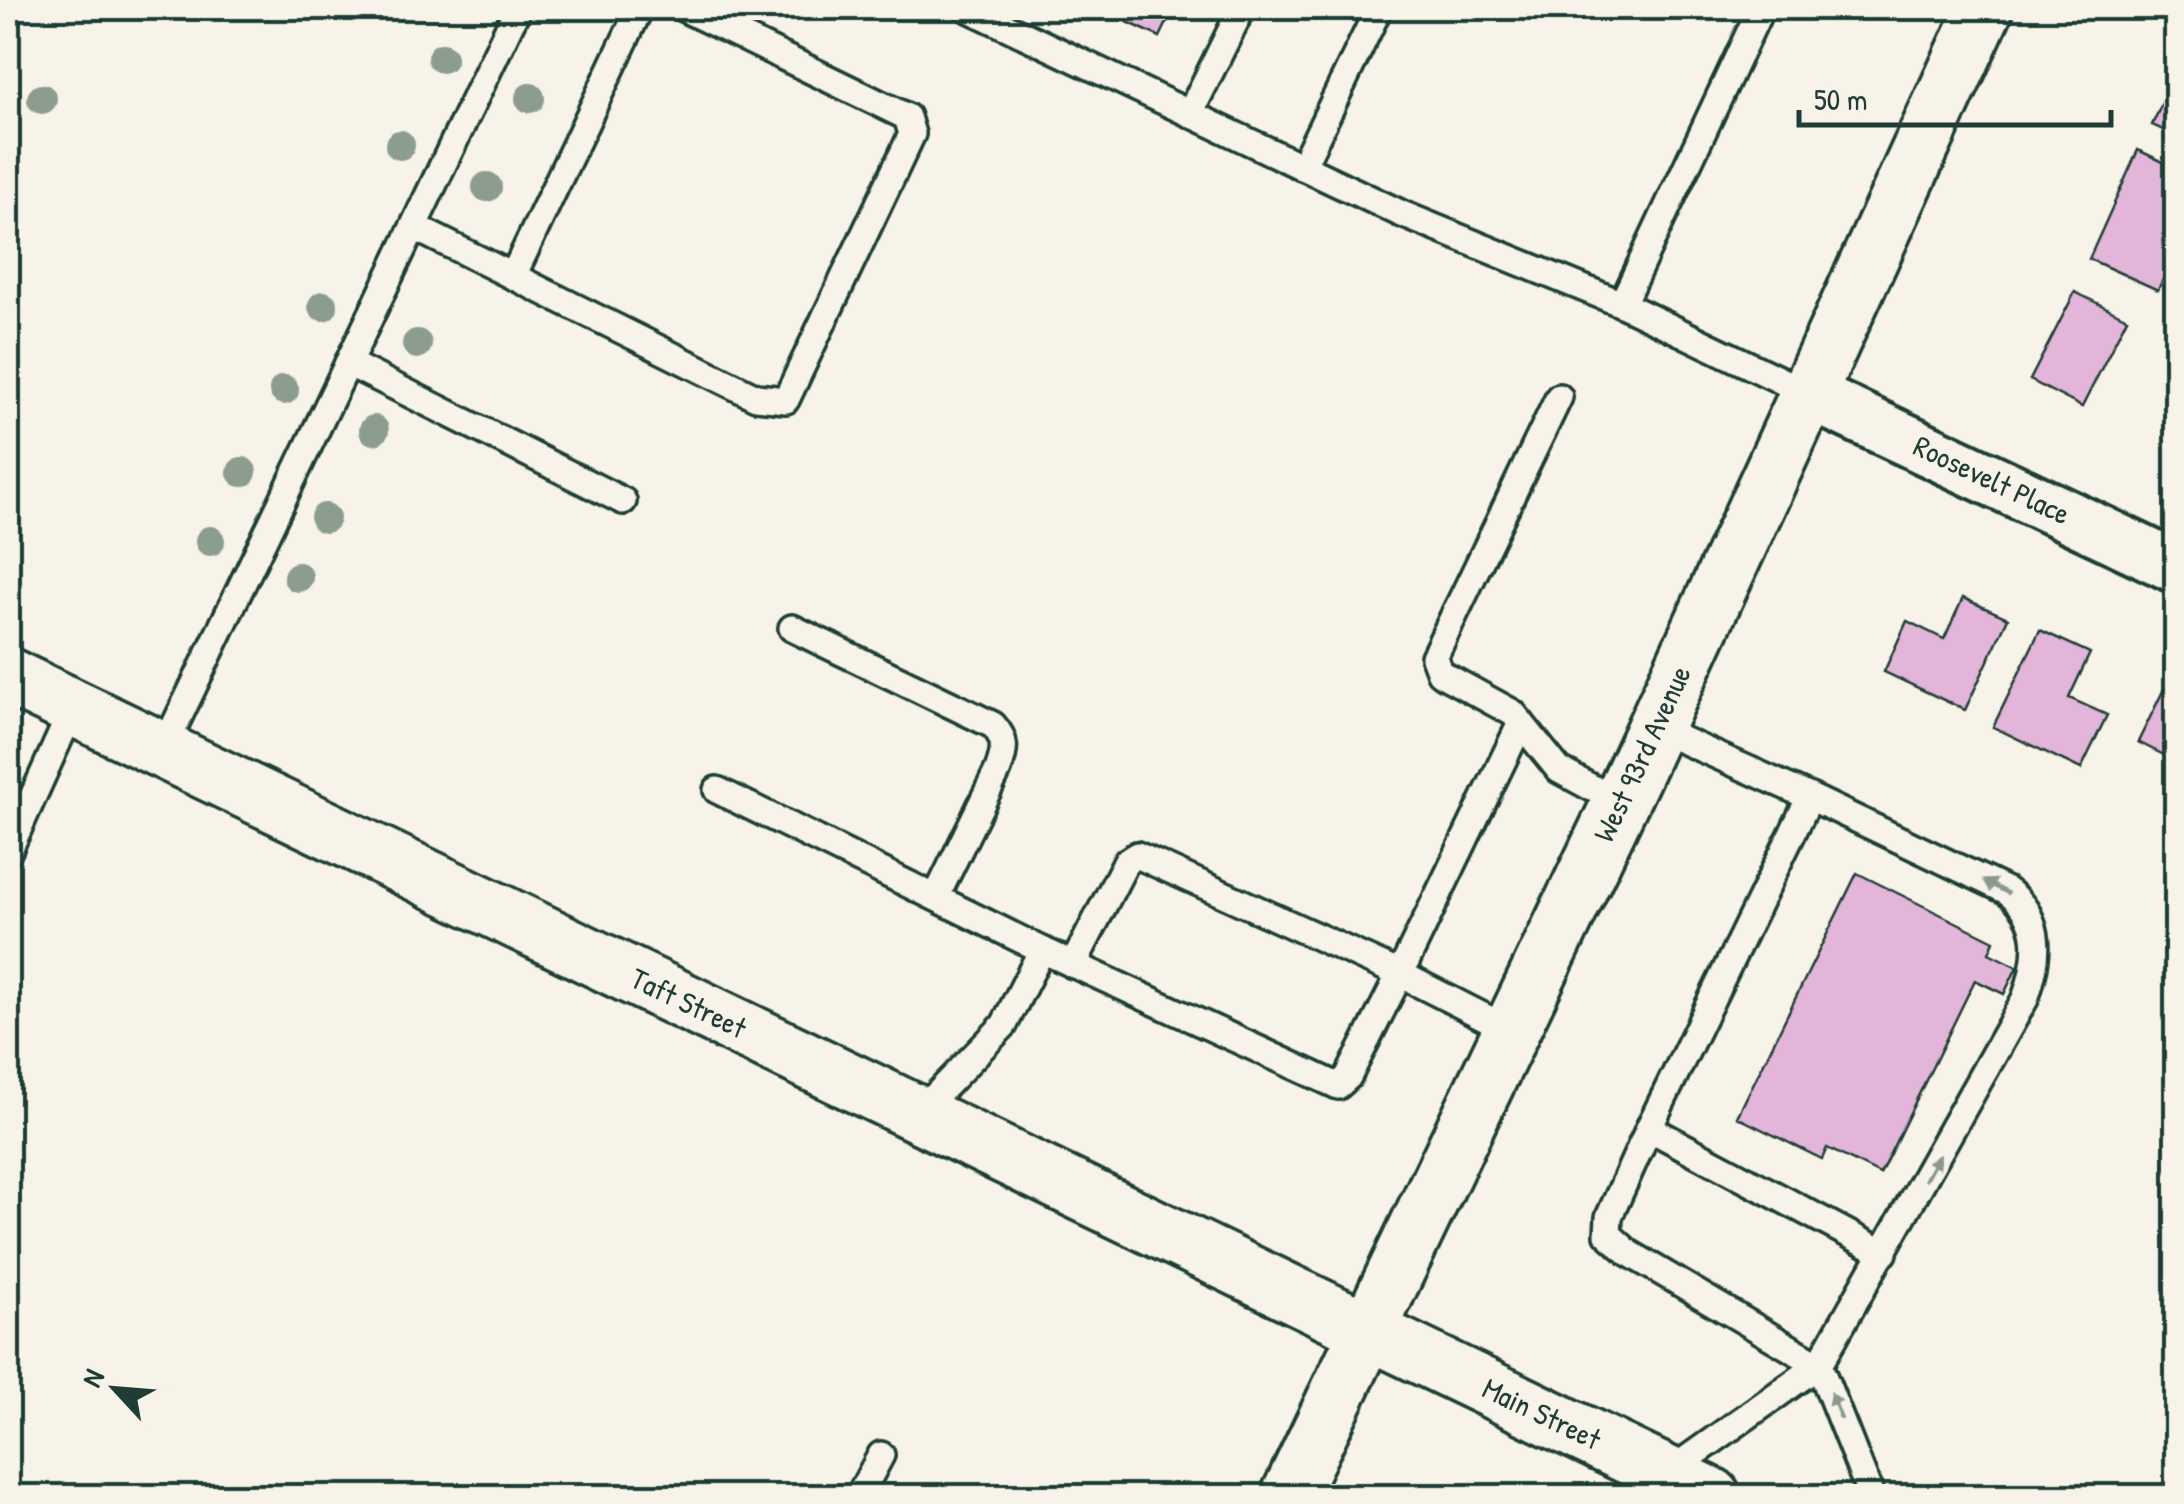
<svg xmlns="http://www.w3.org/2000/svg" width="2184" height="1504" viewBox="0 0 2184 1504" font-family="'Patrick Hand',sans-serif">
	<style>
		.building { fill: #e3b5d8; stroke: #1f3d34; stroke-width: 2.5 }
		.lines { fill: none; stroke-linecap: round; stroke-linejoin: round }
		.service-casing { stroke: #1f3d34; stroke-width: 32 }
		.minor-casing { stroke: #1f3d34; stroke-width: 58 }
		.tertiary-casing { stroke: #1f3d34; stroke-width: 62 }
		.secondary-casing { stroke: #1f3d34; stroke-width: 62 }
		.service { stroke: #f7f3e8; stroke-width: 25 }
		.minor { stroke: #f7f3e8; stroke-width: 50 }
		.tertiary { stroke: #f7f3e8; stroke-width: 55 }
		.secondary { stroke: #f7f3e8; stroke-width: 55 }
		.tree { fill: #8c9d8f }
		.oneway { fill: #8b988e }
		.labels { text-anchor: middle; stroke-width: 10; stroke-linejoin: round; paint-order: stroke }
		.street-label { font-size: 30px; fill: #1f3d34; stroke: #f7f3e8 }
	</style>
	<rect width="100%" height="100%" fill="#f7f3e8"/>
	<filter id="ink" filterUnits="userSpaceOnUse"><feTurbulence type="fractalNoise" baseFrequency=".01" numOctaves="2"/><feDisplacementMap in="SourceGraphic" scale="20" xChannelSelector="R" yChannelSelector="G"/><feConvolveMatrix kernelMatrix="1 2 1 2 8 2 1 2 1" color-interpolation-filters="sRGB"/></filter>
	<g filter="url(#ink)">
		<!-- building -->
		<g class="building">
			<polygon points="1097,8 1174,8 1160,37"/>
			<polygon points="2176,73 2176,136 2152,125"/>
			<polygon points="2138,150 2176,168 2176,250 2158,290 2089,259"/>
			<polygon points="2075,292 2127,318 2082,407 2030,380"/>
			<polygon points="1963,598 2008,618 1965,710 1884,672 1907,621 1944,639"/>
			<polygon points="2040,630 2090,653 2069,698 2107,715 2081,769 1993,727"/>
			<polygon points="2164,689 2176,695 2176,761 2138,742"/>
			<polygon points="1857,873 1994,941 1989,953 2017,967 2004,994 1975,980 1880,1174 1827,1148 1822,1159 1737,1117"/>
		</g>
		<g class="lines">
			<!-- service casing -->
			<g class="service-casing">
				<g id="service">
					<polyline points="967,8 1402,214 1622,304 1809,394"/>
					<polyline points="1190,113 1242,8"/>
					<polyline points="1302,167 1379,8"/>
					<polyline points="414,227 756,397 786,400 912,134 907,117 683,8"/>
					<polyline points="513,276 640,8"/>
					<polyline points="1622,304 1761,8"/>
					<polyline points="348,363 623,501"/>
					<polyline points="1559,397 1434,657 1440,673 1513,713 1559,770 1620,803"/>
					<path d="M792,628L993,725C1007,740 1005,751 998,770L936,897"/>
					<path d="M1655,728L1810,797L1649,1128L1609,1217L1608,1234L1629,1253L1819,1365L2025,999C2039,959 2045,919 2007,891L1810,797"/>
					<polyline points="163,750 518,8"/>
					<polyline points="717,790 1042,950 1004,1025 919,1113"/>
					<polyline points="8,852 73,708"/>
					<polyline points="1042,950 1338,1086 1348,1077 1400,974 1512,1031"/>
					<polyline points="1073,965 1126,862 1137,855 1400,974 1521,723"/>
					<polyline points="1649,1128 1884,1253"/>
					<polyline points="1666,1474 1819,1365 1871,1496"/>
					<polyline points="859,1496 881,1455"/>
				</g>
			</g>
			<!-- minor casing -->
			<g class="minor-casing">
				<g id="minor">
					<path id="s1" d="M1809,394L2176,567"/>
				</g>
			</g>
			<!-- tertiary casing -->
			<g class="tertiary-casing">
				<g id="tertiary">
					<path id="s2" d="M1289,1496L1630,782L1985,8"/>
				</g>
			</g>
			<!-- secondary casing -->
			<g class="secondary-casing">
				<g id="secondary">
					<path id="s3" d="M8,676L1712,1496"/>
				</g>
			</g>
			<!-- service -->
			<use href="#service" class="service"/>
			<!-- minor -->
			<use href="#minor" class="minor"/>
			<!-- tertiary -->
			<use href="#tertiary" class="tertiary"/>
			<!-- secondary -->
			<use href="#secondary" class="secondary"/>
		</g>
		<!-- trees -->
		<g class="tree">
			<circle cx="442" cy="58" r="15"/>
			<circle cx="530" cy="98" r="15"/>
			<circle cx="42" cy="99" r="15"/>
			<circle cx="400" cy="145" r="15"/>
			<circle cx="487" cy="187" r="15"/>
			<circle cx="323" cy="306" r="15"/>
			<circle cx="417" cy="344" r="15"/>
			<circle cx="284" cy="390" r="15"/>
			<circle cx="374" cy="430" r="15"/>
			<circle cx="242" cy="472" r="15"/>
			<circle cx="325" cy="518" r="15"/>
			<circle cx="210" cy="541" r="15"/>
			<circle cx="298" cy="577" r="15"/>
		</g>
		<!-- one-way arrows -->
		<defs><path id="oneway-solid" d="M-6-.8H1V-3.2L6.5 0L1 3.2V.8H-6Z" transform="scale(2.5)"/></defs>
		<g class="oneway">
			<use href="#oneway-solid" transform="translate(1996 887) rotate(-153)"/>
			<use href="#oneway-solid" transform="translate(1932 1168) rotate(-61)"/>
			<use href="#oneway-solid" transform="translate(1836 1406) rotate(-111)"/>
		</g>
	</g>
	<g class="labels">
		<!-- street labels -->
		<g class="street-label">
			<text dy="10" stroke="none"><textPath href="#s1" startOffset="202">Roosevelt Place</textPath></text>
			<text dy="10" stroke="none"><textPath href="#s2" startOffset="822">West 93rd Avenue</textPath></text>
			<text dy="10" stroke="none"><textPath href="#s3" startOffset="755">Taft Street</textPath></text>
			<text dy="10" stroke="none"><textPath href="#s3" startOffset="1702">Main Street</textPath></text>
		</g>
	</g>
	<!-- margin -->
	<rect width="2184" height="1504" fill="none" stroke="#f7f3e8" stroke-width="40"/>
	<rect x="20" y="20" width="2144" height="1464" fill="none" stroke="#1f3d34" stroke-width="4" filter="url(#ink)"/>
	<!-- north arrow -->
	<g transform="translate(115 1389) rotate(296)" stroke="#f7f3e8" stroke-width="8" paint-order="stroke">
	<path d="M0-8L18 38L0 25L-18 38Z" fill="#1f3d34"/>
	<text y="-15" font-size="28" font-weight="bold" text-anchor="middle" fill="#1f3d34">N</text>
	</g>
	<!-- scale -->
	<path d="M1799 110v15h312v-15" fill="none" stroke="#1f3d34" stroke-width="5"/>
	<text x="1814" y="110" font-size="30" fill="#1f3d34" stroke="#f7f3e8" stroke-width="8" paint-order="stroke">50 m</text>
</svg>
